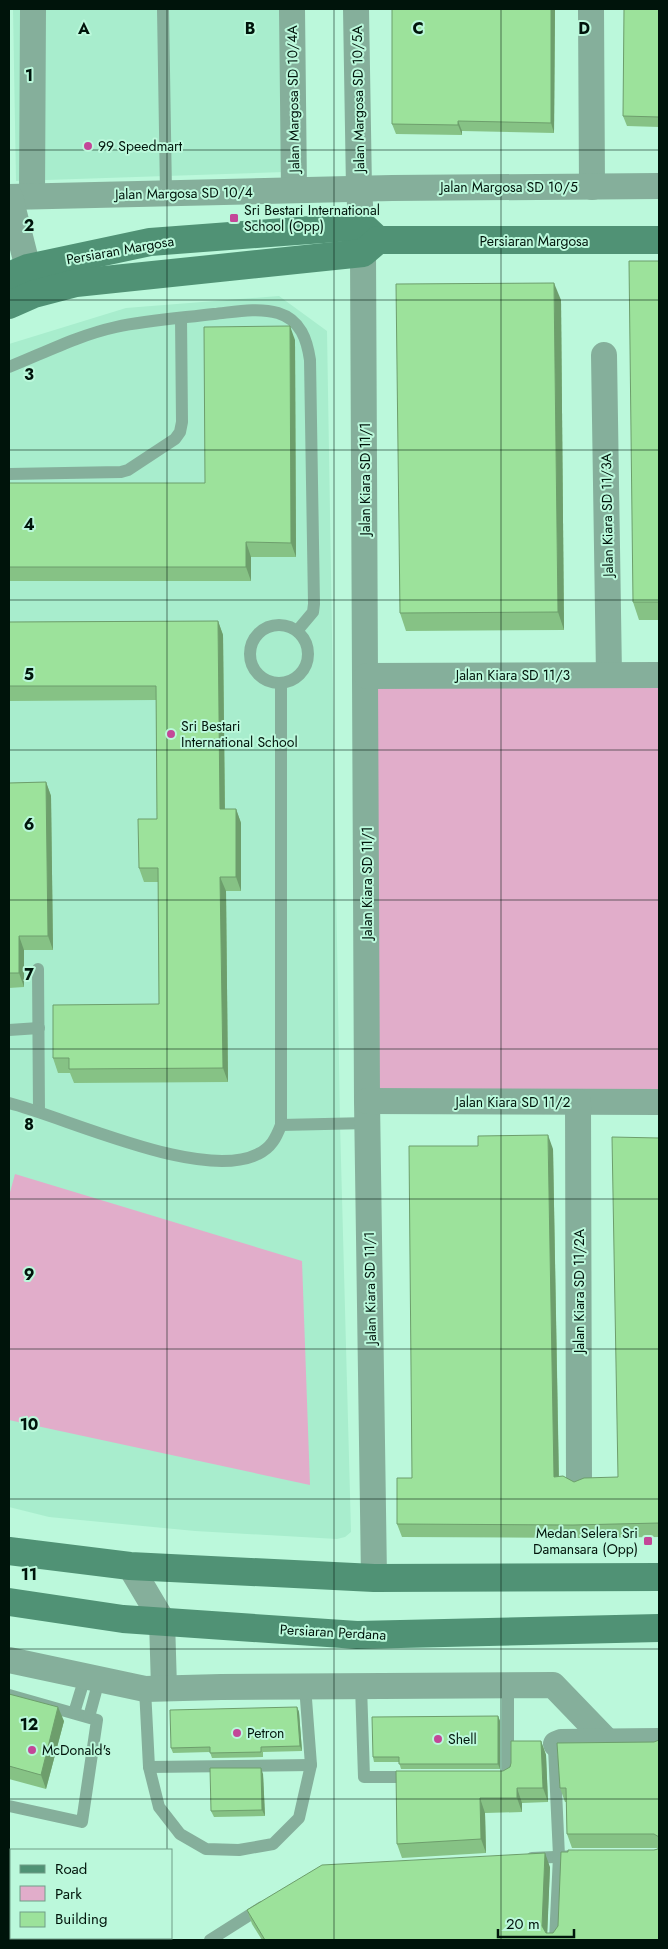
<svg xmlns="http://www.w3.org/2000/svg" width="668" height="1949" viewBox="0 0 668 1949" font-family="Jost,sans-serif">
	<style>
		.built { fill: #a8edcd }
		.green { fill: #e1adca }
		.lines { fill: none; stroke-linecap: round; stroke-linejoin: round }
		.lane { stroke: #85af9b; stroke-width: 12 }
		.street { stroke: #85af9b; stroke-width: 26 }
		.secondary { stroke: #509275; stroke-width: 28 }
		.wall { fill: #86c285 }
		.shaded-wall { fill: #6d9e6c }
		.building { fill: #9ce29b; stroke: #6d9e6c }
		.grid { fill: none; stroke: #00140b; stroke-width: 1; stroke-opacity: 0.55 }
		.poi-dot { fill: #c34798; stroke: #bbf8db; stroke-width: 2 }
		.labels { text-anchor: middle; stroke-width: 4; stroke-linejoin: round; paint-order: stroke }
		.street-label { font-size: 14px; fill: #00140b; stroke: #bbf8db }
		.poi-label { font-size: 14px; fill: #00140b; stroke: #bbf8db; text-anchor: start }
		.grid-label { font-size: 16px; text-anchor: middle; font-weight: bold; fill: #00140b; stroke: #bbf8db; stroke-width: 4; stroke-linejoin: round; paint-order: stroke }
	</style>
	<rect width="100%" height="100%" fill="#bbf8db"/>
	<!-- built -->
	<g class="built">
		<polygon points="13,9 287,9 284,172 16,181"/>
		<polygon points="279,296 327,331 340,1123 351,1532 345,1537 337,1539 195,1531 49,1517 9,1507 9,344 126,308"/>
		<polygon points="9,1899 11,1900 11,1938 109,1938 110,1940 9,1940"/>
	</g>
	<!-- green -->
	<g class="green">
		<polygon points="375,684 659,684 659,1095 377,1094"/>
		<polygon points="15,1174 302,1261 310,1485 9,1420 9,1196"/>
	</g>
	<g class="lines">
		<!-- lane -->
		<g class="lane">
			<polyline points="163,9 166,193"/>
			<path d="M9,367C44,353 79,335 116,327C148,320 181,318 214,314C234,312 258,307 278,313C301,320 307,340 310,360L314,604L313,612L297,631"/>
			<polyline points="9,474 121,472 128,470 175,439 180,432 182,422 181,318"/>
			<circle cx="279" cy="654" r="29"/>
			<polyline points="38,969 39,1111"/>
			<polyline points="9,1030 39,1028"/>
			<path d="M9,1103C68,1118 202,1182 258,1154C271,1148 276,1138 281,1125V683"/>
			<polyline points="281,1125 368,1123"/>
			<polyline points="361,1686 364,1777 413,1777"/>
			<polyline points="145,1689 149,1767 159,1807 180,1834 206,1849 239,1850 273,1844 299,1818 311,1765 305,1686"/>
			<polyline points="9,1695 97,1720 82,1822 9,1806"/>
			<polyline points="74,1713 85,1677"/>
			<polyline points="89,1717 99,1680"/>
			<polyline points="149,1767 311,1765"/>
			<polyline points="501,1777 508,1777 508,1685"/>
			<polyline points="532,1858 577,1856"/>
			<polyline points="210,1940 262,1907"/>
			<polyline points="555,1940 559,1856 554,1748 556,1744"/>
		</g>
		<!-- street -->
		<g class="street">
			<polyline points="292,9 294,190"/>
			<polyline points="356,9 359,189 363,253 367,1101 374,1578"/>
			<polyline points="591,9 592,187"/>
			<polyline points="32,196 33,9"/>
			<polyline points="9,197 392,188 659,186"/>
			<polyline points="10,197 33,288"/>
			<polyline points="604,355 609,675"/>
			<polyline points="367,676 659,675"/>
			<polyline points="367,1101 659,1102"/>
			<polyline points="578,1102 579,1481"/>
			<polyline points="130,1566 162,1620 164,1688"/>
			<polyline points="9,1660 145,1689 221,1687 553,1685 607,1741"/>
			<polyline points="556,1744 561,1742 659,1741"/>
		</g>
		<!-- secondary -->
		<g class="secondary">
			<polyline points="9,276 28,268 150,242 363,226 378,240"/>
			<polyline points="9,305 34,294 76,283 363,253 378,240 659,240"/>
			<polyline points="9,1551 130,1566 374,1578 659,1577"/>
			<polyline points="9,1602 123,1619 357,1635 659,1628"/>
		</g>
	</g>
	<!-- wall -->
	<g class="wall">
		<polygon points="392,9 555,9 554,133 462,131 462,135 396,134 392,124"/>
		<polygon points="659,9 659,127 627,126 623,116"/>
		<polygon points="659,261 659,620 639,620 633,602"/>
		<polygon points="561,300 564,630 406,631 400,613"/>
		<polygon points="295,340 296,557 251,557 251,581 9,581 9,483 205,483"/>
		<polygon points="218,621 223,635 225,809 236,809 241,823 241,891 226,891 228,1082 74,1083 70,1073 58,1073 53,1058 159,1004 158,882 144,882 139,868 157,819 156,700 9,701 9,622"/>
		<polygon points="46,782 51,796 53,950 24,950 24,987 9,988 9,783"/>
		<polygon points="659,1138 659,1537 578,1538 402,1537 397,1524 553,1149 559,1477 574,1482 618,1477"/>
		<polygon points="9,1694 64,1721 46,1789 9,1779"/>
		<polygon points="297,1707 299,1712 302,1751 263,1752 263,1757 212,1758 210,1752 173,1753 171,1748"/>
		<polygon points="498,1716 500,1721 500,1769 401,1769 399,1762 374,1762 373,1757"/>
		<polygon points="659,1740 659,1940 262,1940 252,1924 247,1910 550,1867 547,1933 553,1933 654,1850 659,1848 572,1848 567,1834 566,1802 565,1802 560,1788"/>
		<polygon points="541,1741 546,1755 548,1802 522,1803 522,1812 485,1813 486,1853 402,1858 397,1844 510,1767"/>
		<polygon points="263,1774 265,1816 214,1817 211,1811"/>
	</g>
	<!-- shaded-wall -->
	<g class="shaded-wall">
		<polygon points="551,9 555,9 554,133 551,123"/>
		<polygon points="458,121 462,131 462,135 458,125"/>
		<polygon points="554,283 561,300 564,630 558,612"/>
		<polygon points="290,326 295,340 296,557 291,543"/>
		<polygon points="246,542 251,557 251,581 246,567"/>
		<polygon points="218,621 223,635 225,823 220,809"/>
		<polygon points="46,782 51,796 53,950 48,936"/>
		<polygon points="236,809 241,823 241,891 236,877"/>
		<polygon points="220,877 226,891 228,1082 223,1068"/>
		<polygon points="19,936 24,950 24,987 19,973"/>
		<polygon points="548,1135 553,1149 559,1490 554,1477"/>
		<polygon points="58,1707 64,1721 46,1789 41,1775"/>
		<polygon points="297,1707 299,1712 302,1751 300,1746"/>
		<polygon points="498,1716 500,1721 500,1769 498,1764"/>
		<polygon points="541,1741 546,1755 548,1802 543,1788"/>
		<polygon points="261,1768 263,1774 265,1816 262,1810"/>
		<polygon points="517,1788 522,1803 522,1812 517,1798"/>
		<polygon points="480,1798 485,1813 486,1853 481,1839"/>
		<polygon points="545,1853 550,1867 547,1940 542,1926"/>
	</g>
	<!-- building -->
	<g class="building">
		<polygon points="392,9 551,9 551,123 458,121 458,125 392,124"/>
		<polygon points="624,9 659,9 659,117 623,116"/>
		<polygon points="629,261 659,261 659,602 633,602"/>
		<polygon points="554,283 558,612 400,613 396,284"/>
		<polygon points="290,326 291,543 246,542 246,567 9,567 9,483 205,483 204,327"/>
		<polygon points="218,621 220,809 236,809 236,877 220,877 223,1068 69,1069 69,1058 53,1058 53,1005 159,1004 158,868 139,868 138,819 157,819 156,686 9,686 9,622"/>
		<polygon points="46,782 48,936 19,936 19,973 9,973 9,783"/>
		<polygon points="548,1135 554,1477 563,1476 574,1482 584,1478 618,1477 612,1137 659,1138 659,1523 573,1525 397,1524 397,1478 412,1478 409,1146 478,1146 478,1136"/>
		<polygon points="9,1694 58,1707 41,1775 9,1766"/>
		<polygon points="297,1707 300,1746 261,1747 261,1752 210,1753 210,1747 171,1748 170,1710"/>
		<polygon points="498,1716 498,1764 399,1764 399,1757 373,1757 372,1717"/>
		<polygon points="659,1740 659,1837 654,1834 567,1834 566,1788 560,1788 557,1743 654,1742"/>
		<polygon points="511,1741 541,1741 543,1788 517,1788 517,1798 480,1798 481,1839 397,1844 396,1771 503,1771 510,1767 511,1763"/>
		<polygon points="210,1768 261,1768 262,1810 211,1811"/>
		<polygon points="659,1847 659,1940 265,1940 247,1910 322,1865 545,1853 542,1926 546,1933 553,1933 558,1926 561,1852 568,1852 568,1850 654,1850 658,1849"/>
	</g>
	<!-- grid -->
	<path class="grid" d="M167,9V1850M334,9V1940M501,9V1940M9,150H659M9,300H659M9,450H659M9,600H659M9,750H659M9,900H659M9,1049H659M9,1199H659M9,1349H659M9,1499H659M9,1649H659M9,1799H659M167,1938V1940"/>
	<!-- markers -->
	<g class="poi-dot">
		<circle cx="88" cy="146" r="5"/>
		<rect x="229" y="213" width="10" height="10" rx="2.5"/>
		<circle cx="171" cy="734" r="5"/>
		<rect x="643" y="1536" width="10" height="10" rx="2.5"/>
		<circle cx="237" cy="1733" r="5"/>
		<circle cx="438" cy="1739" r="5"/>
		<circle cx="32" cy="1750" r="5"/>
	</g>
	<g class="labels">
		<!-- street labels -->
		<g class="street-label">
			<text transform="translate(293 99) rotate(-91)" y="5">Jalan Margosa SD 10/4A</text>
			<text transform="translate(358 99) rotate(-91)" y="5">Jalan Margosa SD 10/5A</text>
			<text x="509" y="192">Jalan Margosa SD 10/5</text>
			<text transform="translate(184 193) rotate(-1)" y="5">Jalan Margosa SD 10/4</text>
			<text x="534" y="246">Persiaran Margosa</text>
			<text transform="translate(120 250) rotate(-10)" y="5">Persiaran Margosa</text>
			<text transform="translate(365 479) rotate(-90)" y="5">Jalan Kiara SD 11/1</text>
			<text transform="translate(607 515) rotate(-91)" y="5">Jalan Kiara SD 11/3A</text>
			<text x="513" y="680">Jalan Kiara SD 11/3</text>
			<text transform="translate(367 883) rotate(-90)" y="5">Jalan Kiara SD 11/1</text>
			<text x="513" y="1107">Jalan Kiara SD 11/2</text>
			<text transform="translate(370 1288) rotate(-91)" y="5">Jalan Kiara SD 11/1</text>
			<text transform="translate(579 1291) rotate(-90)" y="5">Jalan Kiara SD 11/2A</text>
			<text transform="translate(333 1632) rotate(3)" y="5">Persiaran Perdana</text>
		</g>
		<!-- poi labels -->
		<g class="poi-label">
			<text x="98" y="151">99 Speedmart</text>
			<text x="244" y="215">Sri Bestari International<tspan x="244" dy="16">School (Opp)</tspan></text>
			<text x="181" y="731">Sri Bestari<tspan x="181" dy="16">International School</tspan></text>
			<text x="638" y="1538" text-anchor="end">Medan Selera Sri<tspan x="638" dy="16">Damansara (Opp)</tspan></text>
			<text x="247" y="1738">Petron</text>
			<text x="448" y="1744">Shell</text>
			<text x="42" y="1755">McDonald's</text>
		</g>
	</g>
	<g class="grid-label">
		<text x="84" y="34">A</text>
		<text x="250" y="34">B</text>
		<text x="418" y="34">C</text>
		<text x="584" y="34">D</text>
		<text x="29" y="81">1</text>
		<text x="29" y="231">2</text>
		<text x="29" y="380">3</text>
		<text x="29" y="530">4</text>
		<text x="29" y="680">5</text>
		<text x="29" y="830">6</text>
		<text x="29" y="980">7</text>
		<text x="29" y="1130">8</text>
		<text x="29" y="1280">9</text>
		<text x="29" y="1430">10</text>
		<text x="29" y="1580">11</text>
		<text x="29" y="1730">12</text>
	</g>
	<!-- border -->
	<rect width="668" height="1949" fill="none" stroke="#00140b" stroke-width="20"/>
	<!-- legend -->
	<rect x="10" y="1849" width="162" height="90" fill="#bbf8db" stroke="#709d88"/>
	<rect x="20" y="1865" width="25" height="8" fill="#509275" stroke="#709d88"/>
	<text x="55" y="1874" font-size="15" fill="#00140b">Road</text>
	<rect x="20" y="1886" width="25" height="15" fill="#e1adca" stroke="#709d88"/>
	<text x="55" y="1899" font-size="15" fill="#00140b">Park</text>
	<rect x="20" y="1912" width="25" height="15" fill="#9ce29b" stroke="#709d88"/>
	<text x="55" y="1924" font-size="15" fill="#00140b">Building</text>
	<!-- scale -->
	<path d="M498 1929v8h76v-8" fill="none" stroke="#00140b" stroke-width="2.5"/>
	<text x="506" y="1929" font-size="15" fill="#00140b" stroke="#bbf8db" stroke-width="4" paint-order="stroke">20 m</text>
</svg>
